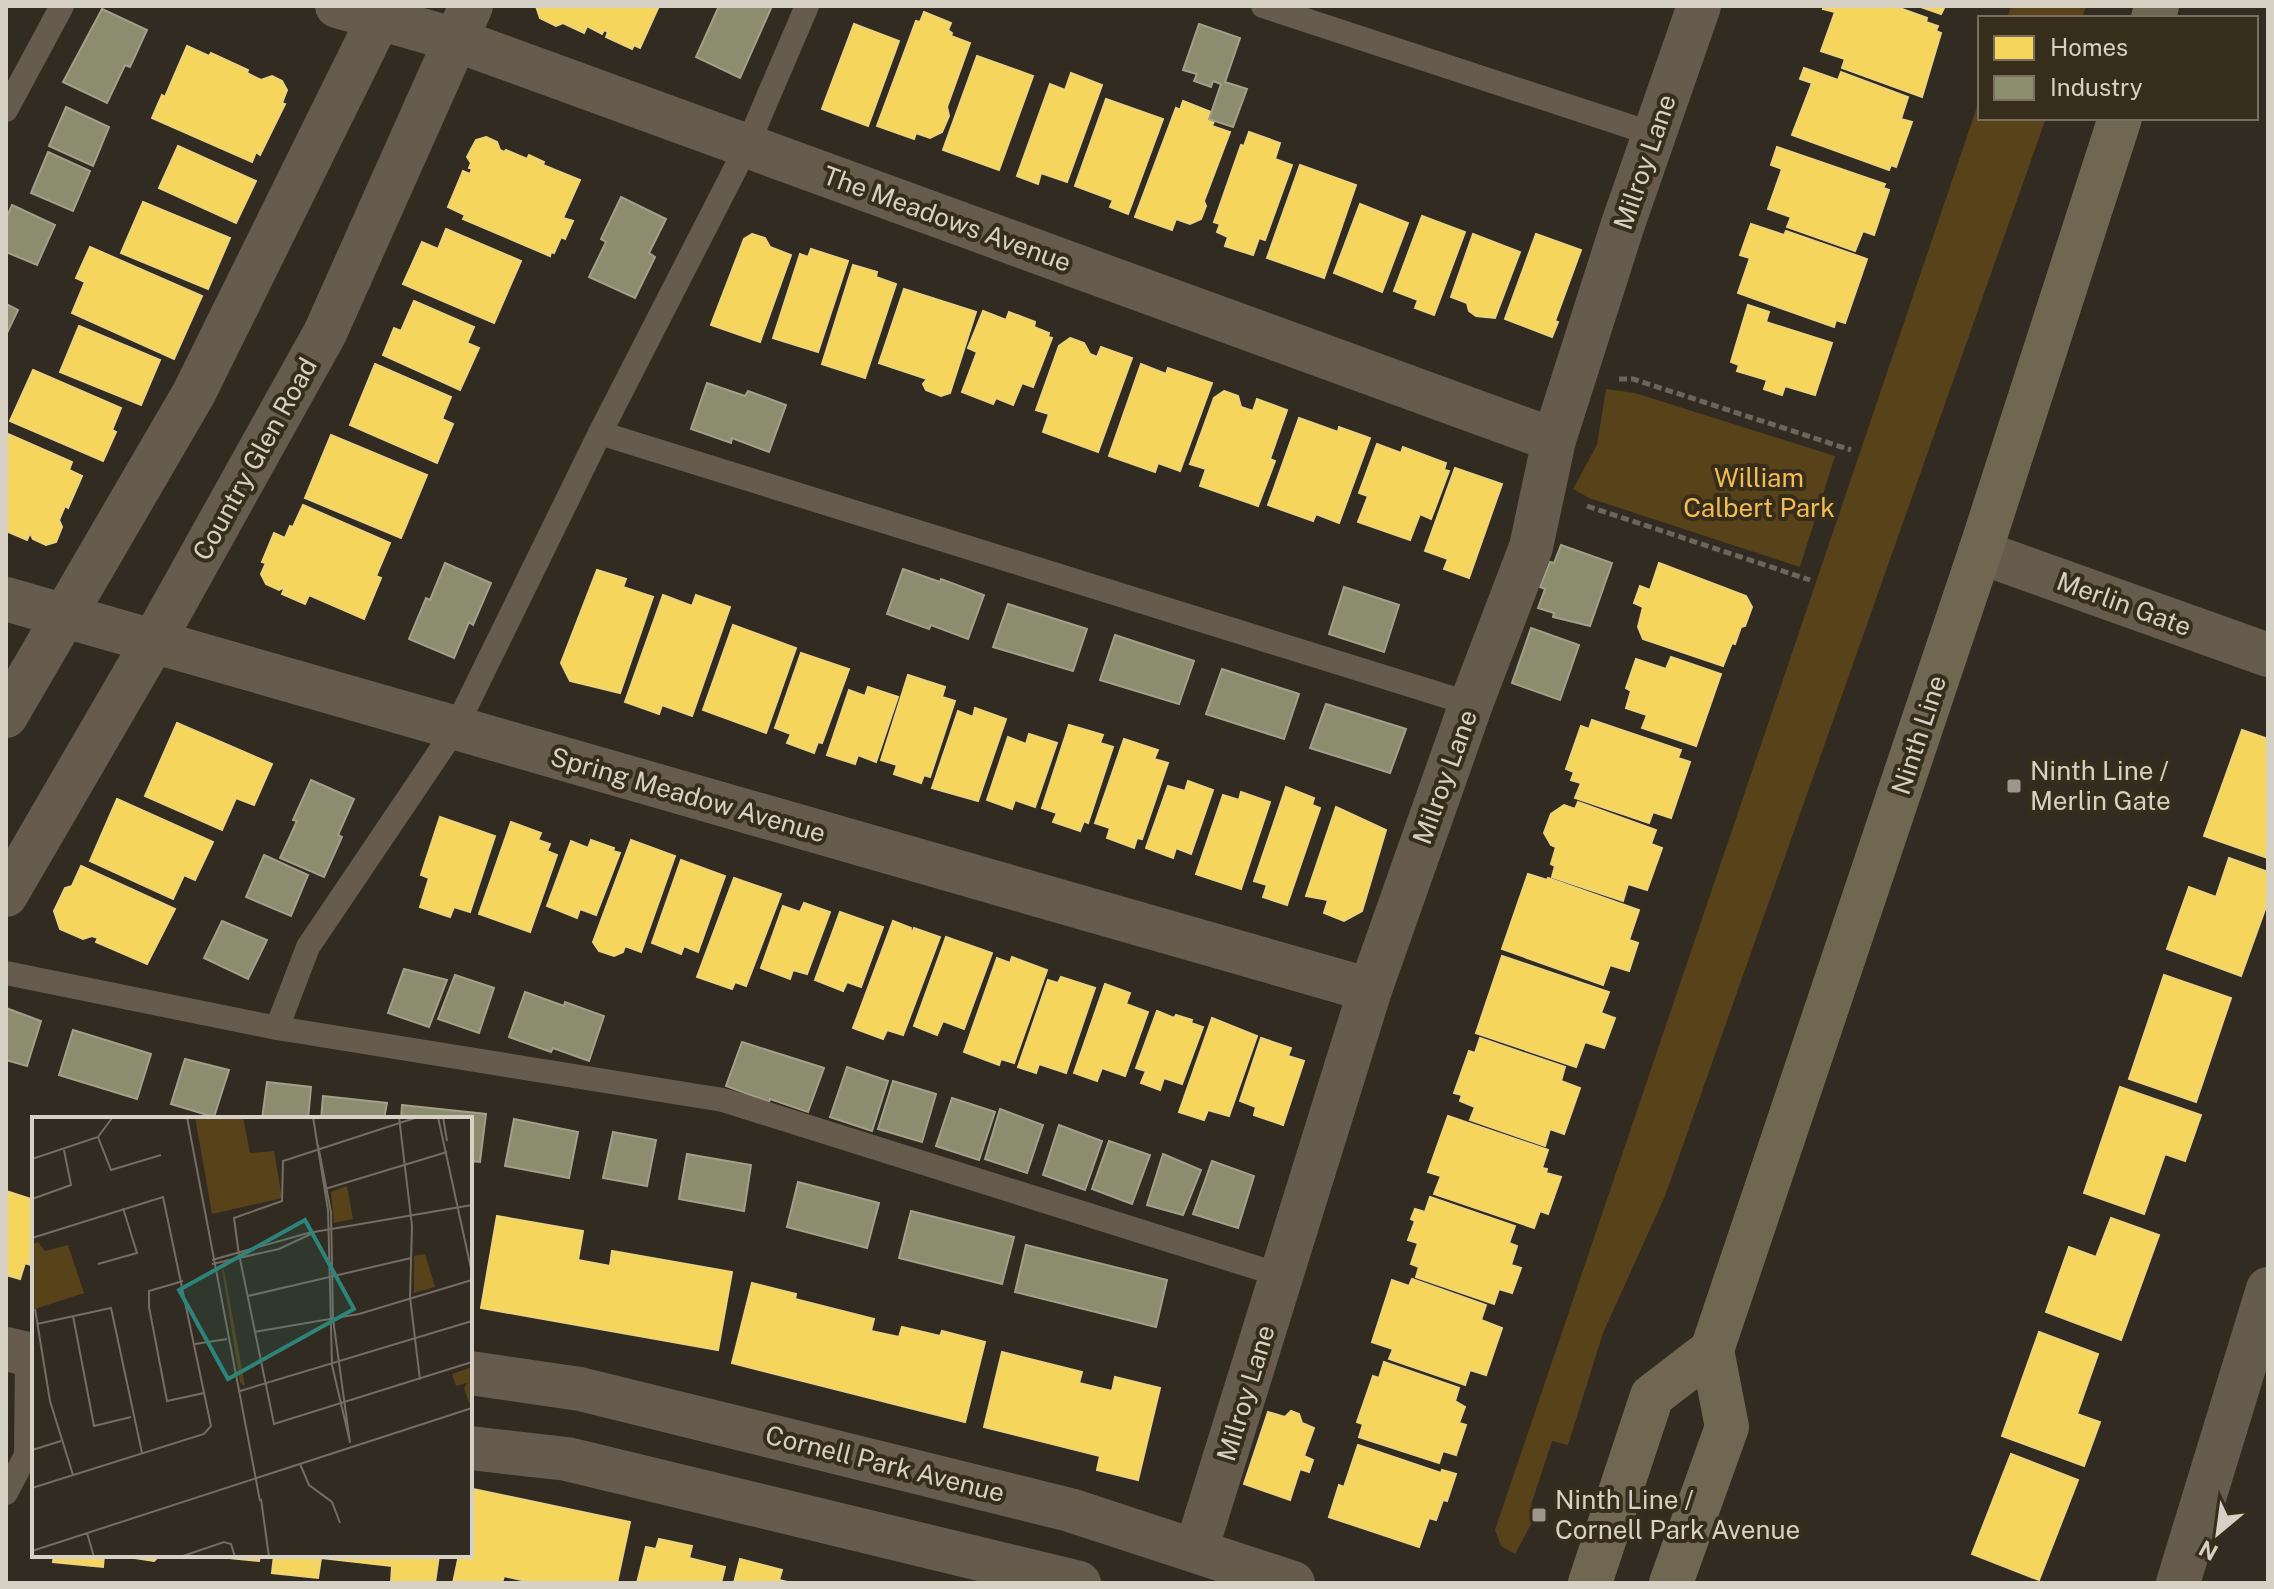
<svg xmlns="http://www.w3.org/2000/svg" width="2274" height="1589" viewBox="0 0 2274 1589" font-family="'Public Sans',sans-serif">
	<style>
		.green { fill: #58421a }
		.homes { fill: #f6d55c; stroke: #edd47c; stroke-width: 2 }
		.industry { fill: #8c8c6e; stroke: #a2a088; stroke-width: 2 }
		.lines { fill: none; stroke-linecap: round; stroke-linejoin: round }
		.path { stroke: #6c665a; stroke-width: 5; stroke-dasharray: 8 4; stroke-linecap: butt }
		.lane { stroke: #665b4c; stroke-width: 24 }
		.street { stroke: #665b4c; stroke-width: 44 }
		.secondary { stroke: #716652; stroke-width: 44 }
		.poi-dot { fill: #9d968c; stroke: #372d1b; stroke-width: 3 }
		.labels { text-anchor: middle; stroke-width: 8; stroke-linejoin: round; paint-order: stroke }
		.street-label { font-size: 26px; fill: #d7d0c5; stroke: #372d1b }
		.park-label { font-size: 26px; fill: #f4bc55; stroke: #372d1b }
		.poi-label { font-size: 26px; fill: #d7d0c5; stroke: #372d1b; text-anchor: start }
		.inset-road { fill: none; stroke: #736d63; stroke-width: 2 }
		.view { fill: #2d847b; fill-opacity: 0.15; stroke: #2d847b; stroke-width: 4 }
		.inset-edge { fill: none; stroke: #d7d0c5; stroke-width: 4 }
	</style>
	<rect width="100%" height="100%" fill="#312b21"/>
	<!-- green -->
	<g class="green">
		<polygon points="2011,6 2086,6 2082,18 2007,18"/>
		<polygon points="1980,98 1980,118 2046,118 1665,1196 1603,1333 1568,1445 1552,1441 1531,1505 1539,1509 1515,1554 1501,1546 1495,1530"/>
		<polygon points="1606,389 1635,393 1835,456 1800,567 1589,498 1573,489 1597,445"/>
	</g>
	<!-- homes -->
	<g class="homes">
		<polygon points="536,6 659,6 640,48 634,45 632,49 606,37 608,32 604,30 602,34 587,26 584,33 563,23 556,26 540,18"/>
		<polygon points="1824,6 1894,6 1927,18 1926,22 1938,26 1936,31 1941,33 1922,97 1842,68 1845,59 1821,51 1835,12 1823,9"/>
		<polygon points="1918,6 1945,6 1941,14"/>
		<polygon points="924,12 951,23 948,30 952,33 951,36 970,43 947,107 949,116 942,132 930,138 916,133 914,139 877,126 916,21 920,22"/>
		<polygon points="854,24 899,41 868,126 822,109"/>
		<polygon points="187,46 209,56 211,53 248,70 247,73 261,80 272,76 282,81 287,90 282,103 285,104 260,155 256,152 252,162 152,118 162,95 165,97"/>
		<polygon points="977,56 1033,76 999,170 943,150"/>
		<polygon points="1804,68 1838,80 1841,72 1908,97 1901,119 1912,122 1896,167 1891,165 1889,170 1792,135 1812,83 1800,79"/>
		<polygon points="1071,73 1102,85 1067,182 1041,173 1038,184 1017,176 1050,84 1065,90"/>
		<polygon points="1106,99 1163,119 1128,214 1110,207 1113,200 1075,186"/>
		<polygon points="1183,101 1211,112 1208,119 1214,121 1212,126 1230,132 1204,201 1206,206 1201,219 1190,224 1176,219 1172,230 1135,217 1176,108 1180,110"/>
		<polygon points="1249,132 1280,143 1275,159 1292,165 1265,240 1259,238 1253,255 1225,246 1228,237 1217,232 1220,224 1214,222 1241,145 1244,146"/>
		<polygon points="486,137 497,142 500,150 504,152 506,150 527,159 529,155 544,162 543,165 580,180 563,218 573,221 565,239 561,237 554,253 551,252 550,256 463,219 465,215 448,207 463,171 470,174 472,169 469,168 471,163 467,157 476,140"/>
		<polygon points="178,146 256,181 236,223 159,188"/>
		<polygon points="1777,147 1885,184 1883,188 1889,190 1874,235 1863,231 1855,251 1787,227 1791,217 1768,209 1782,169 1771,165"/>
		<polygon points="1300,165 1356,185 1324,278 1267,258"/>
		<polygon points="143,202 230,238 208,289 121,253"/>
		<polygon points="1360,204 1408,223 1382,292 1334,273"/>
		<polygon points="1422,216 1465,232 1434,315 1415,308 1418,300 1394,291"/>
		<polygon points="1751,224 1784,235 1786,231 1867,259 1845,323 1836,320 1834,327 1738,293 1750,258 1740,255"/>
		<polygon points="446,229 521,261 494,323 403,284 422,242 438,249"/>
		<polygon points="752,234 765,238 770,247 791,255 760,342 711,325 744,239"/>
		<polygon points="1473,234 1520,252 1495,318 1476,316 1469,311 1467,303 1451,297"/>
		<polygon points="1536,234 1581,250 1555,321 1558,322 1552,337 1505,319"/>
		<polygon points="90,247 202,296 174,359 72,313 85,282 76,278"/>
		<polygon points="811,249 848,261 818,352 773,338 800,254 808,257"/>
		<polygon points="853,265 877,272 876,277 896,284 865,378 822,364"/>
		<polygon points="904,289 976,312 950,393 941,396 926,390 923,384 927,379 879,363"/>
		<polygon points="414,301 474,327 467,343 479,348 460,390 383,355 394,328 401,331"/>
		<polygon points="1748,305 1769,312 1766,322 1832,343 1815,395 1785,386 1782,395 1764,389 1767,380 1737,371 1739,365 1731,362"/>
		<polygon points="983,311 1006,320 1009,312 1035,322 1034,327 1049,333 1048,337 1052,338 1033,387 1022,383 1013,405 996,398 993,404 962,392 977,352 968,348"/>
		<polygon points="79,326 160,360 141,405 60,372"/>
		<polygon points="1070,338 1084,343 1090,354 1097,357 1101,347 1132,358 1098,452 1043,432 1049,414 1036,410 1059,346"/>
		<polygon points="375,364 451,397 442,419 453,424 437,463 350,425"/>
		<polygon points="1141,364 1166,374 1168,368 1212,383 1180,471 1158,463 1155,472 1109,456"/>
		<polygon points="33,370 121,408 112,430 116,432 103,461 10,421"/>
		<polygon points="1224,391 1238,396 1241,407 1253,411 1257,399 1287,410 1270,459 1275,461 1258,506 1200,486 1206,469 1190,464 1214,398"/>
		<polygon points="1299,418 1338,432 1339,427 1370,438 1339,523 1316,514 1313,521 1268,505"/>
		<polygon points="8,434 72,462 69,470 82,476 68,508 65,506 59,520 62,527 56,542 46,545 33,539 30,533 27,540 6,531 9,524 6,523"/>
		<polygon points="331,435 427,475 401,538 305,498"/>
		<polygon points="1377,444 1401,453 1403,447 1446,463 1444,470 1449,471 1431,519 1420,514 1410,540 1358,522 1368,496 1359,493"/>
		<polygon points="1455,468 1502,484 1469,578 1444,569 1448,559 1425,551"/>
		<polygon points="303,505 390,543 376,576 381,578 364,619 309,595 305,604 282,594 285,587 279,590 266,584 261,574 266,563 262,562 274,533 285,538 290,526 293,527"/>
		<polygon points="1659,563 1746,596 1752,607 1745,626 1741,627 1735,644 1732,643 1723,666 1643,639 1638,627 1643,607 1634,603 1640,586 1650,590"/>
		<polygon points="597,570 626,579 623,587 653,597 620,693 570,681 561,663"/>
		<polygon points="663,595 692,606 696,595 730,607 692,716 662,705 659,714 625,702"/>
		<polygon points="733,625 796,648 766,733 703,710"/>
		<polygon points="801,653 849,669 822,743 818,742 814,753 787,743 791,734 775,728"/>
		<polygon points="1671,657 1721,674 1696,746 1642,728 1647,715 1626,708 1631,691 1626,688 1636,659 1666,669"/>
		<polygon points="908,675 945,687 942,697 955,701 930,777 924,775 921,783 894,774 897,765 881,760"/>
		<polygon points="868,687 898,697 876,762 858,755 855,764 827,755 849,690 865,696"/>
		<polygon points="975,708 1006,719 978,801 932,788 958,711 973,717"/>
		<polygon points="1592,720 1681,750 1678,758 1690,762 1671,818 1653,812 1649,823 1575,798 1581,783 1571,780 1574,772 1566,769 1581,726 1589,729"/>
		<polygon points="177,723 272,764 254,805 236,798 222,830 145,796"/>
		<polygon points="1069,725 1103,735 1100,743 1113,747 1088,823 1084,821 1080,831 1053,822 1057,813 1042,808"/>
		<polygon points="2242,730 2268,739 2268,858 2204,836"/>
		<polygon points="1029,734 1057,743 1035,807 1015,800 1012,809 987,800 1008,737 1026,744"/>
		<polygon points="1124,739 1158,750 1154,759 1168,763 1142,839 1137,838 1134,848 1107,838 1110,828 1095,823"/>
		<polygon points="1188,781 1213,790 1191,854 1176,848 1173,858 1146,848 1168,786 1185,791"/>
		<polygon points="1286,787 1314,798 1312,805 1320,808 1287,905 1263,897 1267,885 1254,881"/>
		<polygon points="1241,792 1270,802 1241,889 1196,874 1223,795 1239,800"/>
		<polygon points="117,799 213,842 195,880 184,875 173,899 90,861"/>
		<polygon points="1578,802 1656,830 1651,844 1662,848 1647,890 1628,884 1623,901 1552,877 1555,866 1551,864 1556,847 1551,845 1544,833 1551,814 1564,805 1575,809"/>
		<polygon points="1336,807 1386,830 1362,911 1344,921 1324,913 1328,900 1306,896"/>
		<polygon points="440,817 495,836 470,912 454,907 450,917 420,907 429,878 421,875"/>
		<polygon points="511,822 541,833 538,840 550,844 547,851 557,855 530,932 479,914"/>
		<polygon points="591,840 614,848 613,851 620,853 596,915 580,909 577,918 547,906 571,841 588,848"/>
		<polygon points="631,840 675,856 641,952 625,946 623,952 614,956 599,951 593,942"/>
		<polygon points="2229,858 2268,872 2268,901 2241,976 2167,949 2189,887 2216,897"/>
		<polygon points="681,860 725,876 698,952 684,946 681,954 652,943"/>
		<polygon points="81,866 175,909 147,964 96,942 98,938 92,936 83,939 60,929 54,911 65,888 72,886"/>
		<polygon points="1528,874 1547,880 1548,878 1639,910 1629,940 1638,943 1629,971 1610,965 1603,985 1502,949"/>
		<polygon points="734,878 781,894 746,986 735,982 732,989 697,977"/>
		<polygon points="804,903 830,912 807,974 793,970 790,979 761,968 783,906 800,912"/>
		<polygon points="840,912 883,927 861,987 847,982 843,991 815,980"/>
		<polygon points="893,921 911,928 910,930 913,931 914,928 940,937 903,1035 887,1030 883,1039 853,1028"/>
		<polygon points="946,937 992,953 964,1029 943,1021 937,1035 914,1026"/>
		<polygon points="1502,956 1609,992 1601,1013 1615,1018 1604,1048 1585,1042 1576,1067 1476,1033"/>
		<polygon points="1012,957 1047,970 1014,1063 1001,1059 999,1065 964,1052 997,958 1010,963"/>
		<polygon points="2164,975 2231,998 2196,1102 2129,1079"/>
		<polygon points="1061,977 1095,988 1066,1073 1039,1064 1036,1073 1018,1067 1048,980 1058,983"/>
		<polygon points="1105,984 1130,993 1126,1004 1148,1012 1125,1076 1102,1068 1097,1081 1074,1073"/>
		<polygon points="1157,1011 1174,1018 1176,1015 1192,1020 1191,1023 1203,1027 1182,1084 1164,1078 1160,1090 1141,1083 1146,1071 1136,1068"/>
		<polygon points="1212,1018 1257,1036 1229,1116 1208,1110 1204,1120 1179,1112"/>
		<polygon points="1261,1038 1291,1048 1288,1056 1304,1061 1283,1125 1254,1115 1256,1107 1240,1101"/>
		<polygon points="1480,1038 1565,1067 1561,1081 1580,1088 1564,1134 1550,1129 1545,1146 1470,1120 1475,1107 1460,1101 1462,1095 1454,1093 1469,1051 1475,1053"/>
		<polygon points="2120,1087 2201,1115 2185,1161 2165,1154 2144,1214 2084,1193"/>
		<polygon points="1448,1116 1548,1150 1542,1168 1547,1169 1546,1173 1561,1177 1548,1214 1540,1211 1534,1228 1434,1194 1441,1176 1428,1172"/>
		<polygon points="6,1191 34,1200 34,1266 25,1263 20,1279 6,1275"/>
		<polygon points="1430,1197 1515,1226 1509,1243 1517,1246 1511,1265 1521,1268 1512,1293 1499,1289 1494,1304 1416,1277 1419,1267 1411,1264 1418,1243 1408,1240 1415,1221 1411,1219 1415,1209 1425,1212"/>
		<polygon points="497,1216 583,1231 578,1260 610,1266 612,1251 732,1272 718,1350 481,1308"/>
		<polygon points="2111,1218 2159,1235 2121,1340 2046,1312 2069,1247 2096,1257"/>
		<polygon points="1412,1279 1486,1305 1481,1320 1502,1328 1486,1375 1470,1370 1465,1385 1389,1359 1393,1349 1372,1342 1392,1280 1409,1286"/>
		<polygon points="752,1283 796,1294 795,1299 874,1319 871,1331 899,1337 902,1327 940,1336 942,1331 985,1342 965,1422 732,1363"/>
		<polygon points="2039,1332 2098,1354 2077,1414 2100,1422 2084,1466 2002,1436"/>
		<polygon points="1002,1352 1082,1372 1079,1383 1112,1391 1115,1377 1160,1388 1138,1480 1097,1470 1100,1456 984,1427"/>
		<polygon points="1384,1362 1459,1388 1455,1401 1465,1407 1459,1423 1466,1425 1456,1455 1443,1451 1439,1463 1359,1437 1363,1424 1357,1422 1373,1376 1379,1378"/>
		<polygon points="1291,1411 1299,1414 1302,1423 1314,1428 1304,1456 1313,1460 1309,1472 1300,1469 1290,1500 1244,1484 1268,1412 1285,1417"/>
		<polygon points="1358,1445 1441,1473 1442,1470 1456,1474 1447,1501 1443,1500 1436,1520 1429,1518 1419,1547 1329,1517 1339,1485 1344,1487"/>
		<polygon points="2011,1454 2078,1480 2039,1580 1972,1554"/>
		<polygon points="473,1489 630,1522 617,1583 535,1583 504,1576 502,1583 453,1583 459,1555 470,1555 470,1501"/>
		<polygon points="659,1539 692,1546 689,1558 725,1567 721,1583 637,1583 646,1547 656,1549"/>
		<polygon points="54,1555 104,1555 103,1567 53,1562"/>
		<polygon points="134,1555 160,1555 154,1561 134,1558"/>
		<polygon points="200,1555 260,1555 259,1561"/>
		<polygon points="274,1555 439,1555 435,1583 391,1583 392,1566 321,1558 318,1578 272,1573"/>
		<polygon points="740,1559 782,1570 779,1580 792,1583 734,1583"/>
	</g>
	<!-- industry -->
	<g class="industry">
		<polygon points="719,6 772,6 740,78 696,57"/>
		<polygon points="102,9 147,30 130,67 125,65 107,103 63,82"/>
		<polygon points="1199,24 1240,38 1225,82 1247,89 1233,127 1209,119 1221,84 1213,81 1211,87 1194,81 1197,74 1183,70"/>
		<polygon points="66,107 109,127 93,166 49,146"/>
		<polygon points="48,152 90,171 73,211 31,193"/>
		<polygon points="621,197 666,219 649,253 655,257 635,298 589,277 606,242 601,239"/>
		<polygon points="12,205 55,225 37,265 6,252 6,219"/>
		<polygon points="6,304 18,310 6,335"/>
		<polygon points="707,383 745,396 748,391 786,405 769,452 732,438 731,443 691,429"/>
		<polygon points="1561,545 1612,563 1590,626 1553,617 1554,613 1538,608 1545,589 1540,587 1550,562 1554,563"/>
		<polygon points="445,563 491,583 473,625 469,622 454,658 409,639 426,598 430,600"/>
		<polygon points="903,569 940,582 941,579 984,595 968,639 931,625 929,629 887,614"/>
		<polygon points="1344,587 1399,605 1384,652 1329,634"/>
		<polygon points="1008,604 1087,629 1073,671 993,647"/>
		<polygon points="1531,628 1579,645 1560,700 1512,683"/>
		<polygon points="1115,635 1194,661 1179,704 1100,680"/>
		<polygon points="1222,669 1299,694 1284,739 1206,714"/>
		<polygon points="1326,704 1406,729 1390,773 1310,748"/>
		<polygon points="311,780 354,799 338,835 342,837 324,877 280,858 297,821 293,820"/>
		<polygon points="264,855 308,875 291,916 246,897"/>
		<polygon points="222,921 267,940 248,979 204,958"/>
		<polygon points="404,969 447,980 429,1027 388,1013"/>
		<polygon points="455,975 494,988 479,1033 438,1019"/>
		<polygon points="525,992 564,1006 565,1002 604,1016 589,1061 553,1048 551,1052 509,1037"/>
		<polygon points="6,1008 41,1021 27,1066 6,1060"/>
		<polygon points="73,1030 151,1054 137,1099 59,1075"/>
		<polygon points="742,1042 824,1068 808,1112 770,1099 769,1102 726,1086"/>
		<polygon points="185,1059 229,1070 214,1117 171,1104"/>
		<polygon points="847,1067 888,1081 872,1131 830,1117"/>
		<polygon points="893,1081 936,1094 922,1142 878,1129"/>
		<polygon points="267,1082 311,1087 308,1119 262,1119"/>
		<polygon points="323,1096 387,1103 384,1119 321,1119"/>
		<polygon points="952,1098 995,1112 979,1160 936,1146"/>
		<polygon points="402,1105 486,1114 480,1162 470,1161 470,1119 401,1119"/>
		<polygon points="1000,1109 1043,1125 1027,1173 985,1159"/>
		<polygon points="514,1119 578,1132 569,1178 505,1166"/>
		<polygon points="1059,1125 1102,1141 1085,1190 1043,1175"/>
		<polygon points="613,1132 656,1140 647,1186 603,1178"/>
		<polygon points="1109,1141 1150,1155 1132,1204 1092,1189"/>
		<polygon points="687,1154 751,1165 744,1211 679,1199"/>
		<polygon points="1163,1154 1201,1170 1183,1215 1147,1205"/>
		<polygon points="1212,1161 1254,1176 1238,1228 1193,1214"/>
		<polygon points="798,1182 879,1203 867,1248 787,1227"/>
		<polygon points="911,1211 1014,1237 1002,1284 899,1258"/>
		<polygon points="1026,1245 1167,1280 1156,1327 1015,1292"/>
	</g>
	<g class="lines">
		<!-- path -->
		<g class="path">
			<polyline points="1619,379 1633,379 1851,450"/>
			<polyline points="1587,506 1810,580"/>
		</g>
		<!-- lane -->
		<g class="lane">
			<polyline points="1263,6 1656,135"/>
			<polyline points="6,110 62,6"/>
			<polyline points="600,433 1471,704"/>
			<polyline points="6,973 277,1028 723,1100 1283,1276"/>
			<polyline points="277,1028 308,947 455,729 600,433 747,146 807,6"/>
			<polyline points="6,1493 26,1455 27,1354"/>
		</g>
		<!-- street -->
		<g class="street">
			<polyline points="337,6 456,40 1554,440"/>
			<polyline points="1980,552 2268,655"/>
			<polyline points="6,599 1370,990"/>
			<polyline points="6,716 194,393 385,6"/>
			<polyline points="6,895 153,642 325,333 471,6"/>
			<polyline points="6,1349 27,1354 34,1362"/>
			<polyline points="470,1373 580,1389 1070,1510 1293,1583"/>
			<polyline points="470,1448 567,1459 1079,1583"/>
			<polyline points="1196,1550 1370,990 1471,704 1531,547 1554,440 1623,224 1699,6"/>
			<polyline points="2178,1583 2268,1289"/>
		</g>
		<!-- secondary -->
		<g class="secondary">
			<polyline points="2153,18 2157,6"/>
			<polyline points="1590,1583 1652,1396 1712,1350"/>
			<polyline points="1671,1583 1727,1427 1712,1350 1980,552 2120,118"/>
		</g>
	</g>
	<!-- markers -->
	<g class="poi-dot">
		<rect x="2006" y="778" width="16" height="16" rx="4"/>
		<rect x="1531" y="1507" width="16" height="16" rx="4"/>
	</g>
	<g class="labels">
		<!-- street labels -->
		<g class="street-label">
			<text transform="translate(1645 162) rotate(-71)" y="9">Milroy Lane</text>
			<text transform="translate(947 219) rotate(20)" y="9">The Meadows Avenue</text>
			<text transform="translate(255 459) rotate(-61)" y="9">Country Glen Road</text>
			<text transform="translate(2124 604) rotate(20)" y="9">Merlin Gate</text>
			<text transform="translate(1919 735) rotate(-72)" y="9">Ninth Line</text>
			<text transform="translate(1445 777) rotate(-70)" y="9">Milroy Lane</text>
			<text transform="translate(688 795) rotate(16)" y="9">Spring Meadow Avenue</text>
			<text transform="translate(1246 1393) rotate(-73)" y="9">Milroy Lane</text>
			<text transform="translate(885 1464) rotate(14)" y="9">Cornell Park Avenue</text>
		</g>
		<!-- park labels -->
		<g class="park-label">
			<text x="1759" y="487">William<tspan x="1759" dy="30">Calbert Park</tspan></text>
		</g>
		<!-- poi labels -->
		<g class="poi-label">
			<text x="2030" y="780">Ninth Line /<tspan x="2030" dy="30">Merlin Gate</tspan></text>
			<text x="1555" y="1509">Ninth Line /<tspan x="1555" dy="30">Cornell Park Avenue</tspan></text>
		</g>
	</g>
	<!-- overview -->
	<g transform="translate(32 1117)">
		<rect width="440" height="440" fill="#312b21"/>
		<path d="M163,0H211L218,36L242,34L250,81L180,97ZM315,69L321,102L302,106L299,75ZM6,125L13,134L36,128L52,176L0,193V127ZM393,137L403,170L382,176V139ZM190,152L192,153L213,269L208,266ZM440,250V287L438,288L432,271L435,266L424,269L420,257Z" fill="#58421a"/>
		<path class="inset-road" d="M155,0L228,384M281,0L296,93L300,248L318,325M367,0L380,109L378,180L388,263M406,0L440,156M411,0L415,24M79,1L117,0M66,20L79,53L129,38M286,28L299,95L301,202L318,326M0,42L66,20L80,1M293,72L415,35M0,82L39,68L32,33M0,121L131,80L179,309L172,317L0,371M207,138L202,101L250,84L251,44L386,0M208,142L242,307L440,245M180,143L276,116L440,88M66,147L105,136L91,91M180,147L247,132L279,117M151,164L117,174V190L135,284L172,276M216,179L379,141M3,192L18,284L41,358M41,199L62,309L99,300M5,207L79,191L110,336M222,215L327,197L440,163M163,227L195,222M208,274L440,204M0,333L29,324M268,347L277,368L300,385L308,406M229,382L237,440M55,416L62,440M0,434L440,291M148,440L192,425L199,427L203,440"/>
		<path class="view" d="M273,103L322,192L196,262L147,173Z"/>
		<rect width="440" height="440" class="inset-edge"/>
	</g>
	<!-- border -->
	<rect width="2274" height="1589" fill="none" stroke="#d7d0c5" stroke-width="16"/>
	<!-- legend -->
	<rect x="1978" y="16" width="280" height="104" fill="#372d1b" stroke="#776e5f" stroke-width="2"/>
	<rect x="1994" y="36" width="40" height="24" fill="#f6d55c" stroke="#776e5f" stroke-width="2"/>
	<text x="2050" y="56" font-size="24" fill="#d7d0c5">Homes</text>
	<rect x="1994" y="76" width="40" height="24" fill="#8c8c6e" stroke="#776e5f" stroke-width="2"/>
	<text x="2050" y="96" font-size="24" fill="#d7d0c5">Industry</text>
	<!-- north arrow -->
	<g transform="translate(2218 1533) rotate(209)" stroke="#372d1b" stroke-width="6" paint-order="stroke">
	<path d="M0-6L14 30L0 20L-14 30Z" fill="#d7d0c5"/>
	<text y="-12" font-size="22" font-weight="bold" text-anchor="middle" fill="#d7d0c5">N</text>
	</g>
</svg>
